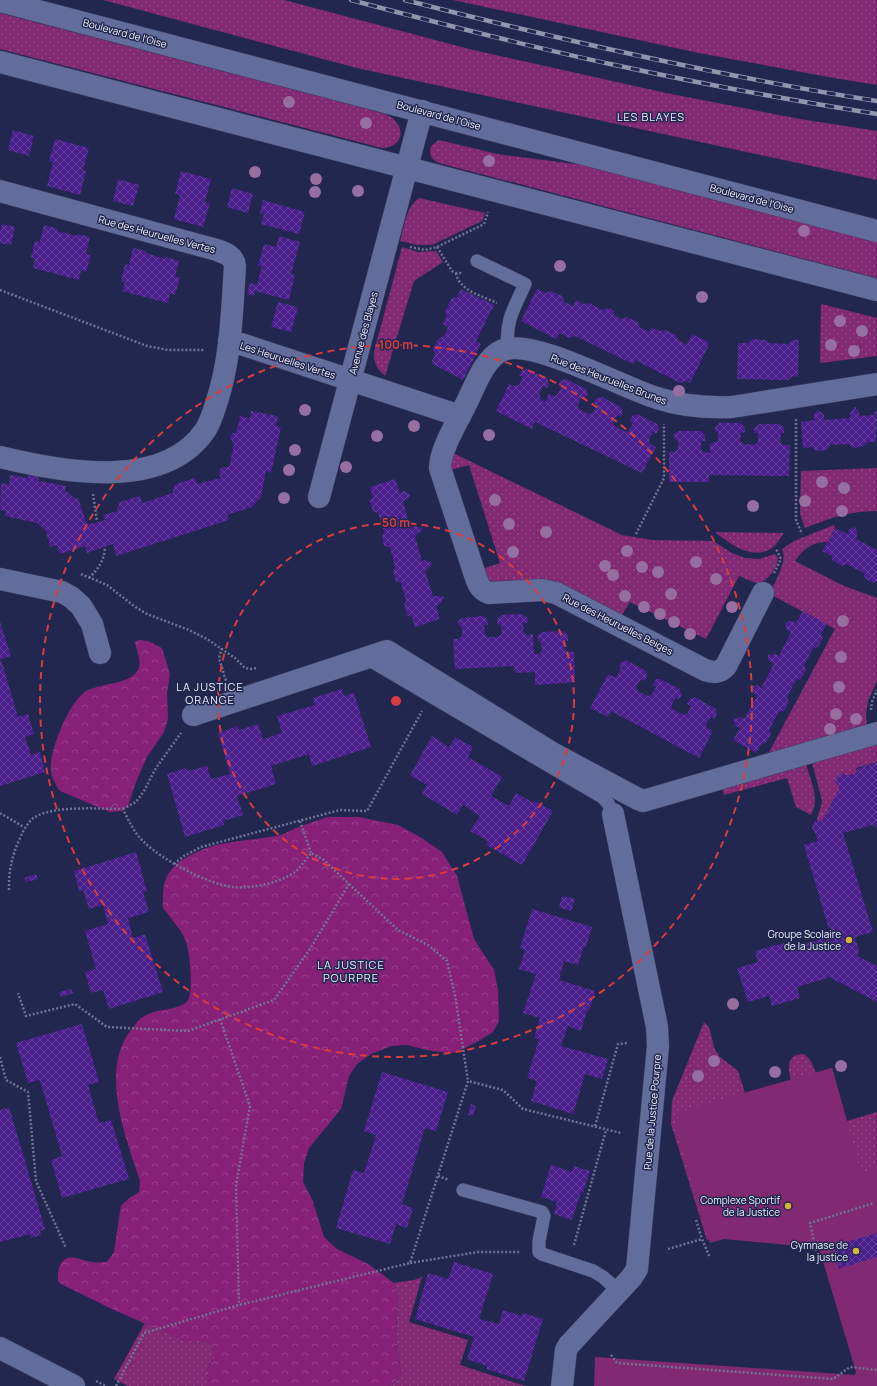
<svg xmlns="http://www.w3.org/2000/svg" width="877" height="1386" viewBox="0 0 877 1386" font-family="Manrope,sans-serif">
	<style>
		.grass { fill: url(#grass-dots) }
		.forest { fill: url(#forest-crowns) }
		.green { fill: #812a73 }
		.building { fill: url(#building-cross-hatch) }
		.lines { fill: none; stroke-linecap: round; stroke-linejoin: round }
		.lane-casing { stroke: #3e4060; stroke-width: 14 }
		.street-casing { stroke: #3e4060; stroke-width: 23 }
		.secondary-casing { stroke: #3e4060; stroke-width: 23 }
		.path { stroke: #707492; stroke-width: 2.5; stroke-dasharray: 2 2; stroke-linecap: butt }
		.lane { stroke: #636d9b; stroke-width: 13 }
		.street { stroke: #636d9b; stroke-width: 22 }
		.secondary { stroke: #636d9b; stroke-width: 22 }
		.rail-casing { stroke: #9195ad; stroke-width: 4.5 }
		.rail { stroke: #222750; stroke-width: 3; stroke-dasharray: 9; stroke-linecap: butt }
		.tree { fill: #966ea1 }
		.ring { fill: none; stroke: #d83c3d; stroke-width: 2; stroke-dasharray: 7 5 }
		.poi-dot { fill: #d5b535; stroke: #222750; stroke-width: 1.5 }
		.labels { text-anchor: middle; stroke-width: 3; stroke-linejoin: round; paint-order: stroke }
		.street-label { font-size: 10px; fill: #eef1fb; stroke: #222750 }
		.poi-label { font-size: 10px; fill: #eef1fb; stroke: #222750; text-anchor: end }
		.neighbourhood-label { font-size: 11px; letter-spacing: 1px; fill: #eef1fb; stroke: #222750 }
		.centre { fill: #d83c3d; stroke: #222750; stroke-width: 2 }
		.ring-label { font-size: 12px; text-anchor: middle; font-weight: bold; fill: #d83c3d; stroke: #222750; stroke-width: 3; stroke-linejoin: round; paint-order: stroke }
	</style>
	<defs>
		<pattern id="grass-dots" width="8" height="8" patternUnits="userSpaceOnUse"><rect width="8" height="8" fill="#812a73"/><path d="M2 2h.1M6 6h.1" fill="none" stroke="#934988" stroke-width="1.8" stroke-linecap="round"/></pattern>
		<pattern id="forest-crowns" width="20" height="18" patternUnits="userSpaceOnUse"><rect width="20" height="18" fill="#872178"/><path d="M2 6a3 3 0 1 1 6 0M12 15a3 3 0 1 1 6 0" fill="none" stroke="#98428c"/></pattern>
		<pattern id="building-cross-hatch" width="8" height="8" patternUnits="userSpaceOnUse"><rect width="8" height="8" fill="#4a1f8c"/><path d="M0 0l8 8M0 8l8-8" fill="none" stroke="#64409d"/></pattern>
	</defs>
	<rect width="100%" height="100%" fill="#222750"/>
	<!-- grass -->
	<g class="grass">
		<polygon points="103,0 284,0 473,50 666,93 800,119 877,131 877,180 357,68"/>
		<polygon points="453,0 877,0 877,85 834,78 699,53"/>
		<path d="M0,13L379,112C385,114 392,116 396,122C407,135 397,148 382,148L0,49Z"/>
		<path d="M439,140L497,154L583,165L877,242V278L439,163C431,160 428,153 432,145Z"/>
		<path d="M419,198L485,213L482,221L432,245H418L400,241C404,227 406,207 419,198Z"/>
		<path d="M402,247L418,252L436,251L443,262L414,281L385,376C376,368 374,363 374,352Z"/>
		<polygon points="821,304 877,318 877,356 820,363"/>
		<path d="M453,453L622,535L652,540L713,541L732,553L745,558L759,559L775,554L778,558C777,569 768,580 758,584L739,576L706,639L630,602L622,615L492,582L487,580L482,569L500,563L469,465L451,470L450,459Z"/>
		<path d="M877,468V511C849,511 830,518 805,528L800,514L801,471Z"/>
		<path d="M834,525L835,528L827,542C812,542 803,549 795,561L844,586L877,598V681L868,701L866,713L867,729L766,758L835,629L770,594C775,581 788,561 782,549L794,541Z"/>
		<path d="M715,532L784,533C780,539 777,544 772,548C753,561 730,544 715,532Z"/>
		<path d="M877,744V762L856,768L857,773L847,776L844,774L839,775L835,781L840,788L822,821H817C817,814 822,808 822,800L812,763Z"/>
		<path d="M806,764C811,782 820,798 811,815L796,807L787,778L724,795L721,785Z"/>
		<path d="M704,1022L709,1027L715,1050L720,1057L738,1071L745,1093L791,1080C788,1071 787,1058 797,1055C801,1054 804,1053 806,1056C812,1060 813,1067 816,1073L832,1068L847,1121L877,1112V1187L707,1240L671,1124L672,1101Z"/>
		<polygon points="422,1277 409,1322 468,1340 460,1365 525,1386 389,1386 397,1380 401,1372 396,1338 398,1296 394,1283 414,1280"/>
		<polygon points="145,1323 185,1341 201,1341 209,1343 214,1352 214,1358 210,1363 207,1371 207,1386 128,1386 114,1379"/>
	</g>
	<!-- forest -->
	<g class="forest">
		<path d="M139,640L148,641L162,648L170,674L167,693L168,719L164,732L147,757L136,782L128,806L122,811L110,812L60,791C56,785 52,779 51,771C48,753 70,698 88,690C101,684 124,684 135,674C144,665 137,653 135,642Z"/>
		<path d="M327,817H359L398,825L420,837L442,852L457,876L474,939L494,970L498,990L499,1021L493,1032L475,1043L456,1052L448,1053L427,1050L407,1045L391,1046L371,1054L357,1064L349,1076L341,1109L309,1148L304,1163L303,1182L312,1199L324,1237L337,1249L368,1264L394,1283L398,1296L396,1338L401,1372L397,1380L389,1386H207V1371L210,1363L214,1358V1352L209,1343L201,1341H185L114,1310L59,1283C57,1278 58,1273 59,1268C65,1250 80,1260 91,1262C96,1263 102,1262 107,1262L114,1252L119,1218L121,1206L128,1199L139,1192L140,1181C126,1138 99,1071 131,1030C138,1021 140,1017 151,1013C161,1009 185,1009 189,998C193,988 190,949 185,939C180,928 171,919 164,909C162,906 163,901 163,897C163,871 177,861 199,851C224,840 250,841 276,836C283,835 289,831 296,828C306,824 317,821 327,817Z"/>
	</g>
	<!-- green -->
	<path class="green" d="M832,1068L861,1173L877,1167V1386H594L595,1357L855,1375L856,1372L819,1248L724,1239L710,1243L675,1128C676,1116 681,1112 691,1108Z"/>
	<!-- building -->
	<g class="building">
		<polygon points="13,130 34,136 29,156 8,150"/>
		<polygon points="55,139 89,148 83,170 86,171 80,195 47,186 53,162 49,161"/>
		<polygon points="181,171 211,179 205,202 210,203 203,227 174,219 180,195 175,194"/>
		<polygon points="118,179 139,185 133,206 113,201"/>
		<polygon points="232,188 253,194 248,213 227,207"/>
		<polygon points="263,200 305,212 299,234 261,224 264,214 260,213"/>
		<polygon points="2,224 15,227 11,245 0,243 0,232"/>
		<polygon points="44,225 58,229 57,231 77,236 78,234 90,237 86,254 91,255 86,272 81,270 79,280 33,268 35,259 31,257 35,241 40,242"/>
		<polygon points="279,236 300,242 291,274 295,275 289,300 255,291 254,296 247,294 250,283 257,285 262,266 258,266 264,244 276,247"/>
		<polygon points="133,248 146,251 146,253 165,259 166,257 179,261 175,276 180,278 175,295 170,293 168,303 122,291 125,282 121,281 125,264 129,265"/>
		<polygon points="461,289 494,305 476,341 481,344 463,380 431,363 435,354 433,349 439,338 445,335 448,327 443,324 447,315 445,311 452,298 457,297"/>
		<polygon points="537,289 546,293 551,291 557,294 562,296 564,302 573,306 576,300 583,304 589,303 603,310 608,308 615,311 613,314 621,319 626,317 638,322 639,327 649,332 651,327 660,331 665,330 676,335 678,340 687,345 692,334 708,342 709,345 690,383 685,381 680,383 635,360 633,364 575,336 569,338 560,333 556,339 521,321"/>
		<polygon points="278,302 298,307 291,332 271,327"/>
		<polygon points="752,339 765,340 768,343 788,344 792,340 799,340 798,377 793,376 788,380 737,379 738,343 748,343"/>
		<polygon points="527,369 547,378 549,384 547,388 543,386 539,394 541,399 545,402 549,394 554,396 557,395 562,387 558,385 560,381 566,379 586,389 588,394 585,398 582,397 578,405 579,409 588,414 593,413 597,405 594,403 596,398 602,397 621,407 623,412 621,417 617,415 613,423 615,426 625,432 629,431 633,423 630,421 632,416 637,414 657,424 659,429 656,434 653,432 649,439 650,444 656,447 642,473 535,422 532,429 496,411 509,384 514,386 519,385 523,377 519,375 522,370"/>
		<polygon points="853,407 856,407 856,409 858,410 860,416 874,415 874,412 877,411 876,442 867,442 864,446 853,448 849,444 830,445 827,450 816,451 812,447 803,448 801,422 814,420 814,414 819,410 819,412 821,412 824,414 824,420 850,418 850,413 854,409"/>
		<polygon points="251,411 278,416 276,426 281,427 271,473 266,471 261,497 252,507 227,515 229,520 116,556 113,544 87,553 85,546 60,554 57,545 50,547 46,531 37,523 5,516 6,511 0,510 1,483 9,485 10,475 27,478 31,473 38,475 39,481 66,486 65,490 75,499 78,498 87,525 105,520 103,515 118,511 117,509 120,502 140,496 142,503 173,493 173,488 176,484 195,478 197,484 221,478 219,474 220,469 223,467 229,467 234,444 230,438 232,433 236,433 240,416 250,418"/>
		<polygon points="719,423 741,423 745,427 745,432 741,433 740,441 744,444 755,445 758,442 758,433 754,433 754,429 759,424 780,424 784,427 784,433 781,433 780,442 783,445 790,445 789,476 709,475 709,482 669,482 669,452 674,452 678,449 678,441 675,440 674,434 679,431 701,431 705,435 705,441 701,441 701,449 704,452 710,453 710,444 718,441 718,432 715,432 715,427"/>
		<polygon points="395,479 400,493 404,491 411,495 409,496 408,499 403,501 410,527 415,526 420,528 422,527 422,530 415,536 422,561 425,560 433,563 429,568 425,571 433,596 440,596 441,597 443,596 444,598 440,604 436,606 440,619 415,627 412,617 407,615 404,605 406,601 401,583 396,581 393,571 395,567 390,547 384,546 382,536 384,532 378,513 373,511 370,501 373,497 370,487"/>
		<polygon points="855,527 858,532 856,539 877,550 877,581 873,583 865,578 864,573 846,564 842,566 832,560 832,556 822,551 835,528 847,534 849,529"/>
		<polygon points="803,611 827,624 821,634 823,638 818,647 813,648 804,665 806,670 801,679 796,680 787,697 789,702 784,711 779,712 769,730 771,734 766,743 761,744 756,753 733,740 740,728 735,726 734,721 733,720 734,718 735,719 740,717 744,719 757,696 752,692 750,687 757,685 761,688 774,664 768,660 768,654 770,655 775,654 779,656 791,632 787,630 785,624 786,622 787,623 789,621 793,621 796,623"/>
		<polygon points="522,614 527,617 528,623 523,623 524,632 526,635 533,634 534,654 539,654 542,651 541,642 538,641 537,636 542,632 563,631 568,635 568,641 564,641 564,649 568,652 574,652 575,682 535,685 535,672 515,673 514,666 455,669 453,639 459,639 462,636 462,627 458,625 458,621 462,618 483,616 487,619 488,625 484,625 485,635 488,637 498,637 502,634 501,625 497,624 497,619 502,615"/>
		<polygon points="0,622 11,656 1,659 18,717 28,714 34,734 25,737 31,755 40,752 45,772 0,786"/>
		<polygon points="626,660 646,671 647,676 645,681 641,679 636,687 638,691 648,696 651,695 656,687 653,685 656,679 660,679 680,689 682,695 679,700 676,697 671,706 673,709 678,712 684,715 687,714 691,706 687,704 690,699 695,697 716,709 717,714 714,719 711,717 706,724 707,728 713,731 699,758 611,711 608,717 590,708 608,674 614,677 617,676 621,668 619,666 620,663"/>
		<polygon points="342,689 344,696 354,693 371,747 312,766 309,754 271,766 276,784 237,796 243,815 223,821 224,825 185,837 167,774 186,768 187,771 207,766 211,779 230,774 218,733 238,726 239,730 258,724 263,739 282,733 277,716 315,705 313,698"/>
		<polygon points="432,736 449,747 455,737 473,747 468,757 502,777 491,796 509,806 516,793 534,803 535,801 553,811 522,865 486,845 488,841 470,831 480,816 463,805 457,815 422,794 427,785 410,775"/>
		<polygon points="877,762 877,827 875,827 873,825 843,833 873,932 855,937 859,951 857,956 877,966 877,1002 831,978 831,977 797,987 800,998 772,1006 769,996 748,1002 737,968 758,962 755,951 784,943 786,950 831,936 804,845 818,841 815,833 812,828 812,826 815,821 822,821 840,788 835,781 839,775 844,774 847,776 858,773 856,769"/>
		<polygon points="136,852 147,891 143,892 149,912 128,918 133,938 145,934 163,992 109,1009 103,990 91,993 85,972 96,969 85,931 108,924 103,905 89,909 83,890 79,891 74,871"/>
		<polygon points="36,874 38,879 26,882 24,878"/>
		<polygon points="562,896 575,899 571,911 559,907"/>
		<polygon points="532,909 592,927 586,947 584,946 578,965 564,961 559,980 595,991 589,1011 587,1010 581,1031 568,1026 561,1046 608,1059 602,1079 585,1074 573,1114 531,1101 537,1081 527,1078 539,1039 534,1038 540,1018 523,1013 536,974 519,969 525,950 520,948"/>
		<polygon points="71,989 73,993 61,997 59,992"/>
		<polygon points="82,1024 99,1082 88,1085 99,1123 111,1120 129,1179 62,1198 51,1160 62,1156 40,1080 28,1083 16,1043"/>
		<polygon points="382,1072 448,1092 436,1131 425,1128 402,1204 413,1208 407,1228 396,1224 390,1244 336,1228 353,1170 364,1173 376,1135 364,1131"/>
		<polygon points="471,1104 476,1106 473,1116 468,1115"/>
		<polygon points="9,1107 45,1229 40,1231 41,1235 31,1238 30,1234 0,1242 0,1110"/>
		<polygon points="551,1165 572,1172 574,1166 590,1171 583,1193 581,1192 572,1220 554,1214 557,1202 541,1197"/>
		<polygon points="877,1233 877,1257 839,1269 833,1246"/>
		<polygon points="454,1262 493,1274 479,1319 499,1324 503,1310 522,1316 523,1313 543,1319 524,1381 486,1369 487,1366 467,1359 474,1337 415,1319 428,1273 448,1279"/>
	</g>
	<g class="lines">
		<!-- lane casing -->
		<g class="lane-casing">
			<g id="lane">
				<path d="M477,261L525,284C514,309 505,320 508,349"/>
				<polyline points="366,658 602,797 608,803 613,814"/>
				<polyline points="463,1190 542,1212 544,1216 539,1241 539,1252 542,1254 593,1271 603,1277 619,1291"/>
			</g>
		</g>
		<!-- street casing -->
		<g class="street-casing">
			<g id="street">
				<path d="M0,191L217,250C225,253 234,256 235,266C232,311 231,358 217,401C214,410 211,421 206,429C165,492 61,472 0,457"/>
				<polyline points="229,341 244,345 460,416"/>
				<polyline points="319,497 422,111"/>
				<polyline points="0,579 62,592 71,597 81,606 92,624 100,653"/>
				<path d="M763,593L726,666C720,673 714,673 705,670L556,593L542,590L489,593C480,590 478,584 475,575L440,468C440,449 459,419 467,402C475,386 485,357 503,350C533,338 623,388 657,398C681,406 706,408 732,407L877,384"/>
				<polyline points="193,715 387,651 554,754 638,799 643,801 877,733"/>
				<polyline points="562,1386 566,1350 569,1345 632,1277 637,1269 658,1046 657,1027 613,814"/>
			</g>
		</g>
		<!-- secondary casing -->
		<g class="secondary-casing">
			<g id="secondary">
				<polyline points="0,1 877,231"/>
				<polyline points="0,62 877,290"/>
				<polyline points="0,1348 74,1386"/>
			</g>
		</g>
		<!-- path -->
		<g class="path">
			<polyline points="410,247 425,250 437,247 484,224 488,212"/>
			<polyline points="437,247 452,271 456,273 463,273"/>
			<path d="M456,273C459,291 483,296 497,303"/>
			<polyline points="0,290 147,346 168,350 205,350"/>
			<polyline points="796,419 796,520 802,534"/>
			<polyline points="93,494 97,521"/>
			<polyline points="636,534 664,478 664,424"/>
			<polyline points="774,573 781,559 776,549"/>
			<polyline points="81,574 107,585 134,606 147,614 189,630 207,639 235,658 245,668 250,669 257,668"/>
			<path d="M89,578C98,569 104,561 105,548"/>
			<polyline points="222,648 219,658 226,681"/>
			<polyline points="871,710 872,702 877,690"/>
			<polyline points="123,809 136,802 144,791 156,768 181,733"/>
			<polyline points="0,813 24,827"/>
			<polyline points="300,821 311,853"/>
			<polyline points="174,864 184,856 201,847 340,810 367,811 422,711"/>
			<polyline points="349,884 398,930 428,945 447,961 455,995 468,1081"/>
			<path d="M9,890C9,882 9,873 11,865C13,853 24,823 35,817C56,805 99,809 123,809C129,821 134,833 144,842C162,860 208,884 233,887C251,889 280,883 295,872C301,867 306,859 311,853L324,860L349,884L310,949L274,1000L188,1031L107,1027L75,1004L26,1016L18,993"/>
			<polyline points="220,1019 250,1106 236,1185 239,1305"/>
			<polyline points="0,1057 6,1080 28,1092 36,1181 66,1248"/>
			<polyline points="595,1126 618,1044 627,1043"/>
			<polyline points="438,1176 449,1180"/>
			<polyline points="696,1220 702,1239"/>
			<polyline points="574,1245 606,1130"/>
			<polyline points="668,1249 702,1239 710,1258"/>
			<polyline points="816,1251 810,1223 874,1203"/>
			<polyline points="410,1263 478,1252 521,1252"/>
			<polyline points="611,1355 617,1363 833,1379 850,1367 877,1370"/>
			<polyline points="96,1381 106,1386"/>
			<polyline points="116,1386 144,1333 239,1305 410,1263 468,1081 503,1090 523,1109 621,1133"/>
		</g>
		<!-- lane -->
		<use href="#lane" class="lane"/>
		<!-- street -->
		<use href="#street" class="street"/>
		<!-- secondary -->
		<use href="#secondary" class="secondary"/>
		<!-- rail casing -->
		<g class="rail-casing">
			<g id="rail">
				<path d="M351,0C438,23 526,46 615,65C702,84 789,100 877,114"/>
				<path d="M405,0C561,40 718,76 877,101"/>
			</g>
		</g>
		<!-- rail -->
		<use href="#rail" class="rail"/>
	</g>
	<!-- trees -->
	<g class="tree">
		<circle cx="289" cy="102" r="6"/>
		<circle cx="366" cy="123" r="6"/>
		<circle cx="489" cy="161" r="6"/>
		<circle cx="255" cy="172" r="6"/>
		<circle cx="316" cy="179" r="6"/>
		<circle cx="358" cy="191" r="6"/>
		<circle cx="315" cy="192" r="6"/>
		<circle cx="804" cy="231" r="6"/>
		<circle cx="560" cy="266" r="6"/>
		<circle cx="702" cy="297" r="6"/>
		<circle cx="840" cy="321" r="6"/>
		<circle cx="862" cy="331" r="6"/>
		<circle cx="831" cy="345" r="6"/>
		<circle cx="854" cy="351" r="6"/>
		<circle cx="679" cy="391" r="6"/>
		<circle cx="305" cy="410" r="6"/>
		<circle cx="414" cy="426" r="6"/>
		<circle cx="489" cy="435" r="6"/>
		<circle cx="377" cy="436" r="6"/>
		<circle cx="295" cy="450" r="6"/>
		<circle cx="346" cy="467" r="6"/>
		<circle cx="289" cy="470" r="6"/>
		<circle cx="822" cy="482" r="6"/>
		<circle cx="844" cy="488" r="6"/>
		<circle cx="284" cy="498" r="6"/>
		<circle cx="495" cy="500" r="6"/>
		<circle cx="805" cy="501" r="6"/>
		<circle cx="753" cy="506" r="6"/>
		<circle cx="842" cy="511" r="6"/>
		<circle cx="509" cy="524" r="6"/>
		<circle cx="546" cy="532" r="6"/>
		<circle cx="627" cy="551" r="6"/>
		<circle cx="513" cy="552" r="6"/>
		<circle cx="696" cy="562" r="6"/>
		<circle cx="605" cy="566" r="6"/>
		<circle cx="642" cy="567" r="6"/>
		<circle cx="658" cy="572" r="6"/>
		<circle cx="613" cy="575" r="6"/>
		<circle cx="716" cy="579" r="6"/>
		<circle cx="671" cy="594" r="6"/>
		<circle cx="625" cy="596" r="6"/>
		<circle cx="644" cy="607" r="6"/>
		<circle cx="732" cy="607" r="6"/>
		<circle cx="660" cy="614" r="6"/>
		<circle cx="843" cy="621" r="6"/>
		<circle cx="674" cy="622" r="6"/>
		<circle cx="690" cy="634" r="6"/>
		<circle cx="841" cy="657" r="6"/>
		<circle cx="839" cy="687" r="6"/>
		<circle cx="836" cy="714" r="6"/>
		<circle cx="856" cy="719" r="6"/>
		<circle cx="830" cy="729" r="6"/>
		<circle cx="733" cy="1004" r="6"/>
		<circle cx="714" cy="1061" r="6"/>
		<circle cx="841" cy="1066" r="6"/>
		<circle cx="775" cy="1072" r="6"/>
		<circle cx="698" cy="1076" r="6"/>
	</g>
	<!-- distance rings -->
	<g class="ring">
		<circle cx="396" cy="701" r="178"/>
		<circle cx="396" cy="701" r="356"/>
	</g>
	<!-- markers -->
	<g class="poi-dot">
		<circle cx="849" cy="940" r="4"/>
		<circle cx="788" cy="1206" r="4"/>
		<circle cx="856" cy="1251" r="4"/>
	</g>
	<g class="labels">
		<!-- street labels -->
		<g class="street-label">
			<text transform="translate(125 33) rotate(15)" y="4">Boulevard de l'Oise</text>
			<text transform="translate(439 115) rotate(15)" y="4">Boulevard de l'Oise</text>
			<text transform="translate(752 198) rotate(15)" y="4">Boulevard de l'Oise</text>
			<text transform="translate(157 234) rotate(15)" y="4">Rue des Heuruelles Vertes</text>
			<text transform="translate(363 333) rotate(-75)" y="4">Avenue des Blayes</text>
			<text transform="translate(288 360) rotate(18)" y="4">Les Heuruelles Vertes</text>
			<text transform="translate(609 379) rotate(21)" y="4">Rue des Heuruelles Brunes</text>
			<text transform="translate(618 624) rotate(27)" y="4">Rue des Heuruelles Beiges</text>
			<text transform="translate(652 1112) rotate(-85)" y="4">Rue de la Justice Pourpre</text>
		</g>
		<!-- poi labels -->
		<g class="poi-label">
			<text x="841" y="938">Groupe Scolaire<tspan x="841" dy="12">de la Justice</tspan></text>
			<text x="780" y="1204">Complexe Sportif<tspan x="780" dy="12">de la Justice</tspan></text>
			<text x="848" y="1249">Gymnase de<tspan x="848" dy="12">la justice</tspan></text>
		</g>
		<!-- neighbourhood labels -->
		<g class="neighbourhood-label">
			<text x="651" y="121">LES BLAYES</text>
			<text x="210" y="691">LA JUSTICE<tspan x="210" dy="13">ORANGE</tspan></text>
			<text x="351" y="969">LA JUSTICE<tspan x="351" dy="13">POURPRE</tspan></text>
		</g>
	</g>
	<circle cx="396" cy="701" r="6" class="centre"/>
	<g class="ring-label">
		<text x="396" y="349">100 m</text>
		<text x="396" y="527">50 m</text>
	</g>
</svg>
